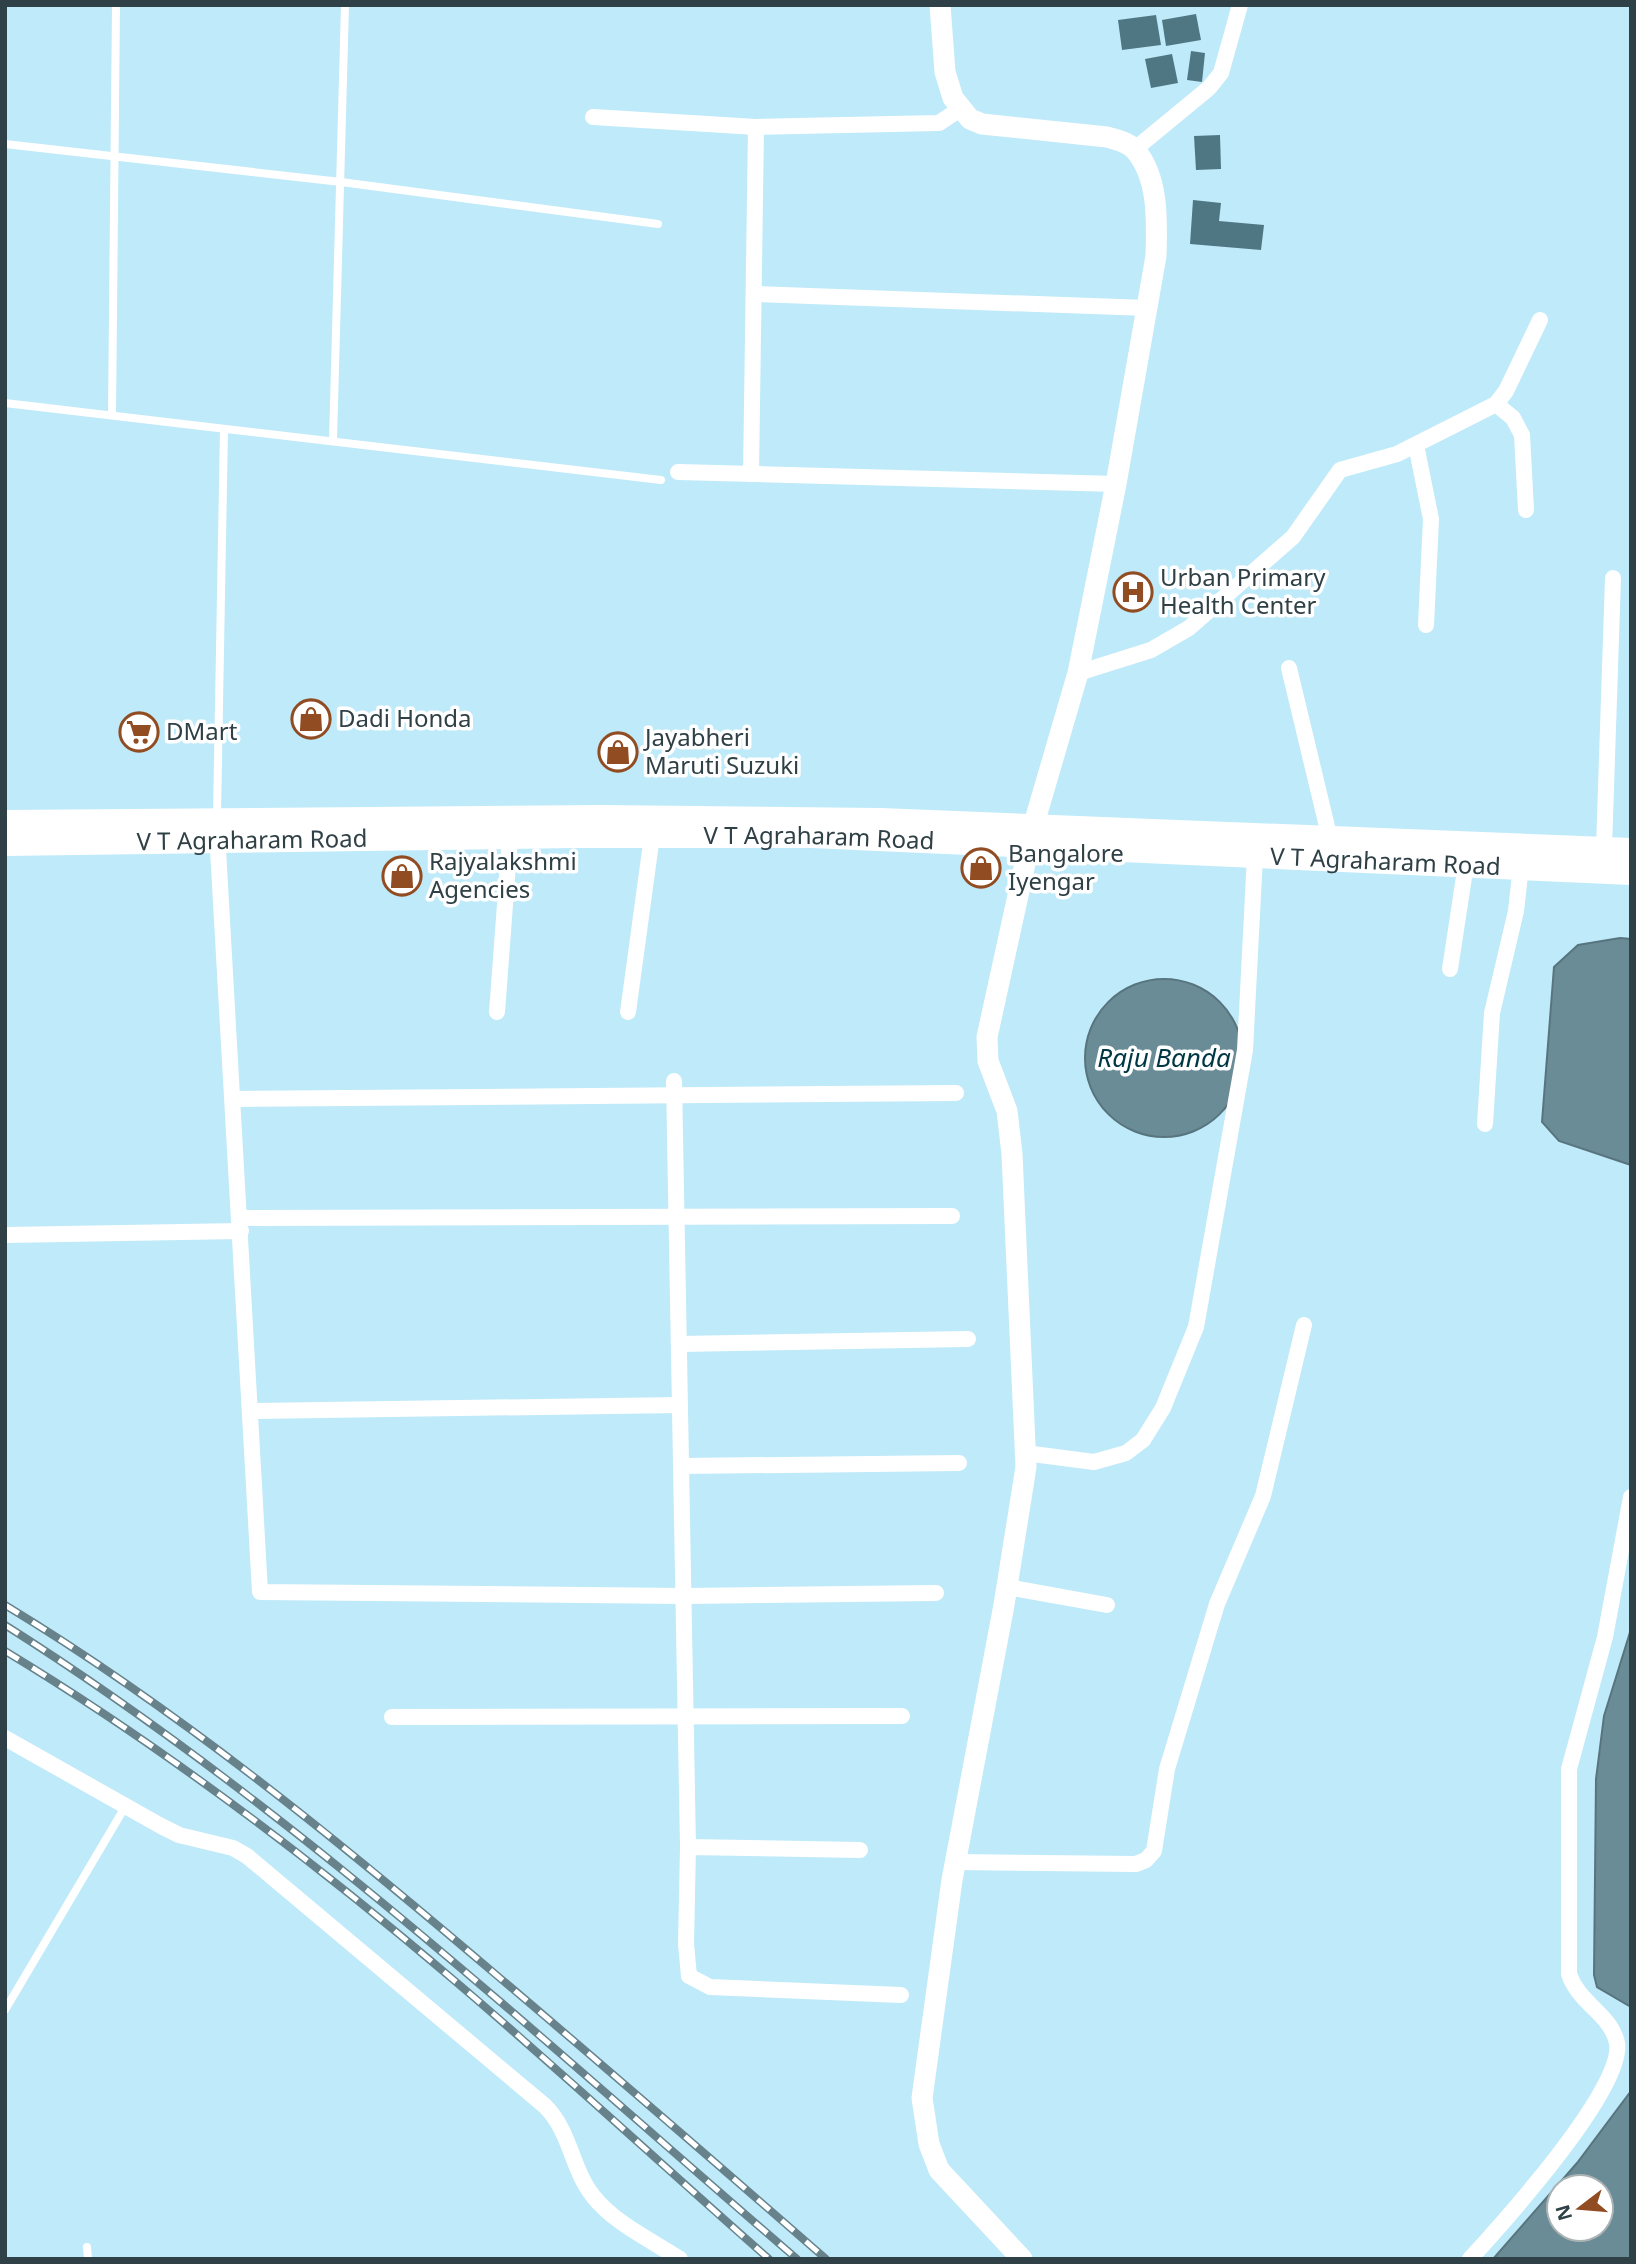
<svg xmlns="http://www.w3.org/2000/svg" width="1636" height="2264" viewBox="0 0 1636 2264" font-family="'Noto Sans',sans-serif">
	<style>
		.water { fill: #6a8c97; stroke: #58757f; stroke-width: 2; fill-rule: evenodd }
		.building { fill: #4f7683 }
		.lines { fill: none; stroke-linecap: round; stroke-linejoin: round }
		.lane { stroke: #fff; stroke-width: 8 }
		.street { stroke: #fff; stroke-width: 16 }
		.secondary { stroke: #fff; stroke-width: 21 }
		.primary { stroke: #fff; stroke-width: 24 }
		.rail-casing { stroke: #67828b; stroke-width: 8 }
		.rail { stroke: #fff; stroke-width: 5; stroke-dasharray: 16; stroke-linecap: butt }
		.labels { text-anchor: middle; stroke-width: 7; stroke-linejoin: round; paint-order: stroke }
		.poi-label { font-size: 24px; fill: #2f4046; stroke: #fff; text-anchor: start }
		.street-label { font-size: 24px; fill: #2f4046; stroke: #fff }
		.water-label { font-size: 26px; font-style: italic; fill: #003745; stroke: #fff }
	</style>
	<rect width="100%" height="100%" fill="#bfeaf9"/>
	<!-- water -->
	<g class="water">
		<polygon points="1620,938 1631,939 1631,1165 1559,1141 1542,1122 1554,967 1578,945"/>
		<circle cx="1164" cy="1058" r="79"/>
		<polygon points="1631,1629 1631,2007 1597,1987 1594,1975 1596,1779 1604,1716"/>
		<path d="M1631,2091V2259H1493L1577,2163ZM1559,2187H1601V2229H1559Z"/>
	</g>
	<!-- building -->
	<g class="building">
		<polygon points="1196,14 1201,40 1166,46 1162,20"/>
		<polygon points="1156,15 1161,45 1122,50 1118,20"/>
		<polygon points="1191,51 1205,53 1202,82 1187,80"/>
		<polygon points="1172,54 1178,83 1151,88 1145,59"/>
		<polygon points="1220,135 1221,169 1196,170 1194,136"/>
		<polygon points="1193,200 1221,203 1219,221 1264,225 1261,250 1190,244"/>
	</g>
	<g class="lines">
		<!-- lane -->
		<g class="lane">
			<polyline points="5,144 341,182 658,224"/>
			<polyline points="5,403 661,480"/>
			<polyline points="112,415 116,5"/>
			<polyline points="333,441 345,5"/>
			<polyline points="217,816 224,429"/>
			<polyline points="5,2010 125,1807"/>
			<polyline points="87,2247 88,2259"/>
		</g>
		<!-- street -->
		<g class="street">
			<polyline points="593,117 756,127 939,123 960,109"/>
			<polyline points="1135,149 1209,88 1221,73 1240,5"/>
			<polyline points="754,294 1147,308"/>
			<polyline points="1496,404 1513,418 1522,435 1526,510"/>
			<polyline points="1416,445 1431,519 1426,625"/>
			<polyline points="678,472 1116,484"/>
			<polyline points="751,474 756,127"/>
			<polyline points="1289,668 1330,839"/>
			<polyline points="1078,673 1151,650 1189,628 1293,537 1340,470 1397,454 1496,404 1506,391 1540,320"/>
			<polyline points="217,832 260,1592 684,1596 936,1593"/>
			<polyline points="1604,848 1613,578"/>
			<polyline points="1450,969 1466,864"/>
			<polyline points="497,1012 510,837"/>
			<polyline points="628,1012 652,836"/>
			<polyline points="674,1081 688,1847"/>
			<polyline points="233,1099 956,1093"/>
			<polyline points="1485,1124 1492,1013 1516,911 1521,866"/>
			<polyline points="240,1218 952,1216"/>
			<polyline points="5,1235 241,1231"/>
			<polyline points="679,1344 968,1339"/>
			<polyline points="250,1411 680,1405"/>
			<polyline points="1025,1453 1094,1462 1126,1453 1143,1440 1163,1408 1196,1327 1245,1050 1255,856"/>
			<polyline points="681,1466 959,1463"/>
			<polyline points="1007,1587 1107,1605"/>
			<polyline points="392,1717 902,1716"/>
			<path d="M5,1738L161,1826L179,1835L233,1848L247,1856L545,2106C571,2132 571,2168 593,2196C614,2223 651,2240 680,2259"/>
			<polyline points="860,1850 688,1847 686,1944 689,1976 710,1987 901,1995"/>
			<polyline points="955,1862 1136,1864 1146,1860 1154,1851 1167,1769 1217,1604 1263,1496 1304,1325"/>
			<path d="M1470,2259C1502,2224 1625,2088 1617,2043C1611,2014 1579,2004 1569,1974V1769L1605,1637L1631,1497"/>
		</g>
		<!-- secondary -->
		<path class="secondary" d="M940,5L945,72L953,98L970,119L982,124L1107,137C1117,140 1129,142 1136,151C1159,179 1157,222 1156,256L1116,484L1078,673L1033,827L987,1037L988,1061L1007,1111L1012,1154L1026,1467L1004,1605L952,1880L922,2098L929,2144L939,2170L1022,2259"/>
		<!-- primary -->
		<g class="primary">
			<polyline points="5,822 602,817 880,820 1631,850"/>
			<path id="s1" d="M5,844L576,836H812L1631,873"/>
		</g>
		<!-- rail casing -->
		<g class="rail-casing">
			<g id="rail">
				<path d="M5,1605C180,1711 339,1841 494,1973C605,2067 716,2163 826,2259"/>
				<path d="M5,1625C291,1806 541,2039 797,2259"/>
				<path d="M5,1651C164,1747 315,1862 456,1982C562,2072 664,2167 769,2259"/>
			</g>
		</g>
		<!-- rail -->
		<use href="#rail" class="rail"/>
	</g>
	<!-- icons -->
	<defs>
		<g id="hospital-ring" transform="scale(2.0125)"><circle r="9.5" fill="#fff" stroke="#914c22" stroke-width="1.5"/><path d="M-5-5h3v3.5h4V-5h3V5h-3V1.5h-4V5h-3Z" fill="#914c22"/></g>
		<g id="shop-ring" transform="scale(2.0125)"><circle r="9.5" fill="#fff" stroke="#914c22" stroke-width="1.5"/><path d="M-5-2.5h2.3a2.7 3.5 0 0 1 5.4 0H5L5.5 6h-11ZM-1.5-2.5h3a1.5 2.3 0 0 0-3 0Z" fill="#914c22"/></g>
		<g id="supermarket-ring" transform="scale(2.0125)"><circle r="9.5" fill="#fff" stroke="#914c22" stroke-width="1.5"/><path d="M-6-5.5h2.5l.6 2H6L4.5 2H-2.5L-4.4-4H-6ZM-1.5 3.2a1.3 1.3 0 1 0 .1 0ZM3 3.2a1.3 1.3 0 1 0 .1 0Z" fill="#914c22"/></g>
	</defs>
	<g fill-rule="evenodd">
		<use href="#hospital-ring" x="1133" y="592"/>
		<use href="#shop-ring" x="311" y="719"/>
		<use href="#supermarket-ring" x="139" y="732"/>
		<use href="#shop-ring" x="618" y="752"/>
		<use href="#shop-ring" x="981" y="868"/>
		<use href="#shop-ring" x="402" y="876"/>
	</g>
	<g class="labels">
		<!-- poi labels -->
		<g class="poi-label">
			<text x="1160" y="586">Urban Primary<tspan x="1160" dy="28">Health Center</tspan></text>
			<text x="338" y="727">Dadi Honda</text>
			<text x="166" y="740">DMart</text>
			<text x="645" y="746">Jayabheri<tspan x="645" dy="28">Maruti Suzuki</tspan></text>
			<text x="1008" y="862">Bangalore<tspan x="1008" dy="28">Iyengar</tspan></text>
			<text x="429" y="870">Rajyalakshmi<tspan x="429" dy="28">Agencies</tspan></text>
		</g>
		<!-- street labels -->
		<g class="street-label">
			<text dy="8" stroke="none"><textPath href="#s1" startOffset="814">V T Agraharam Road</textPath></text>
			<text dy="8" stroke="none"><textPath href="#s1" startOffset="247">V T Agraharam Road</textPath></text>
			<text dy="8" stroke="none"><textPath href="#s1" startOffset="1381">V T Agraharam Road</textPath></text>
		</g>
		<!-- water labels -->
		<g class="water-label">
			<text x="1164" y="1067">Raju Banda</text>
		</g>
	</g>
	<!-- border -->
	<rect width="1636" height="2264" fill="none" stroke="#2f4046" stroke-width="14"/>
	<!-- north arrow -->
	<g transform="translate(1580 2208) rotate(254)"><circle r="33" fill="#ffffff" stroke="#acb3b5" stroke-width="2"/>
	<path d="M0-5L12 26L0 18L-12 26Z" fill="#914c22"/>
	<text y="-10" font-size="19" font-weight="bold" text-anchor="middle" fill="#2f4046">N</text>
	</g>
</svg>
